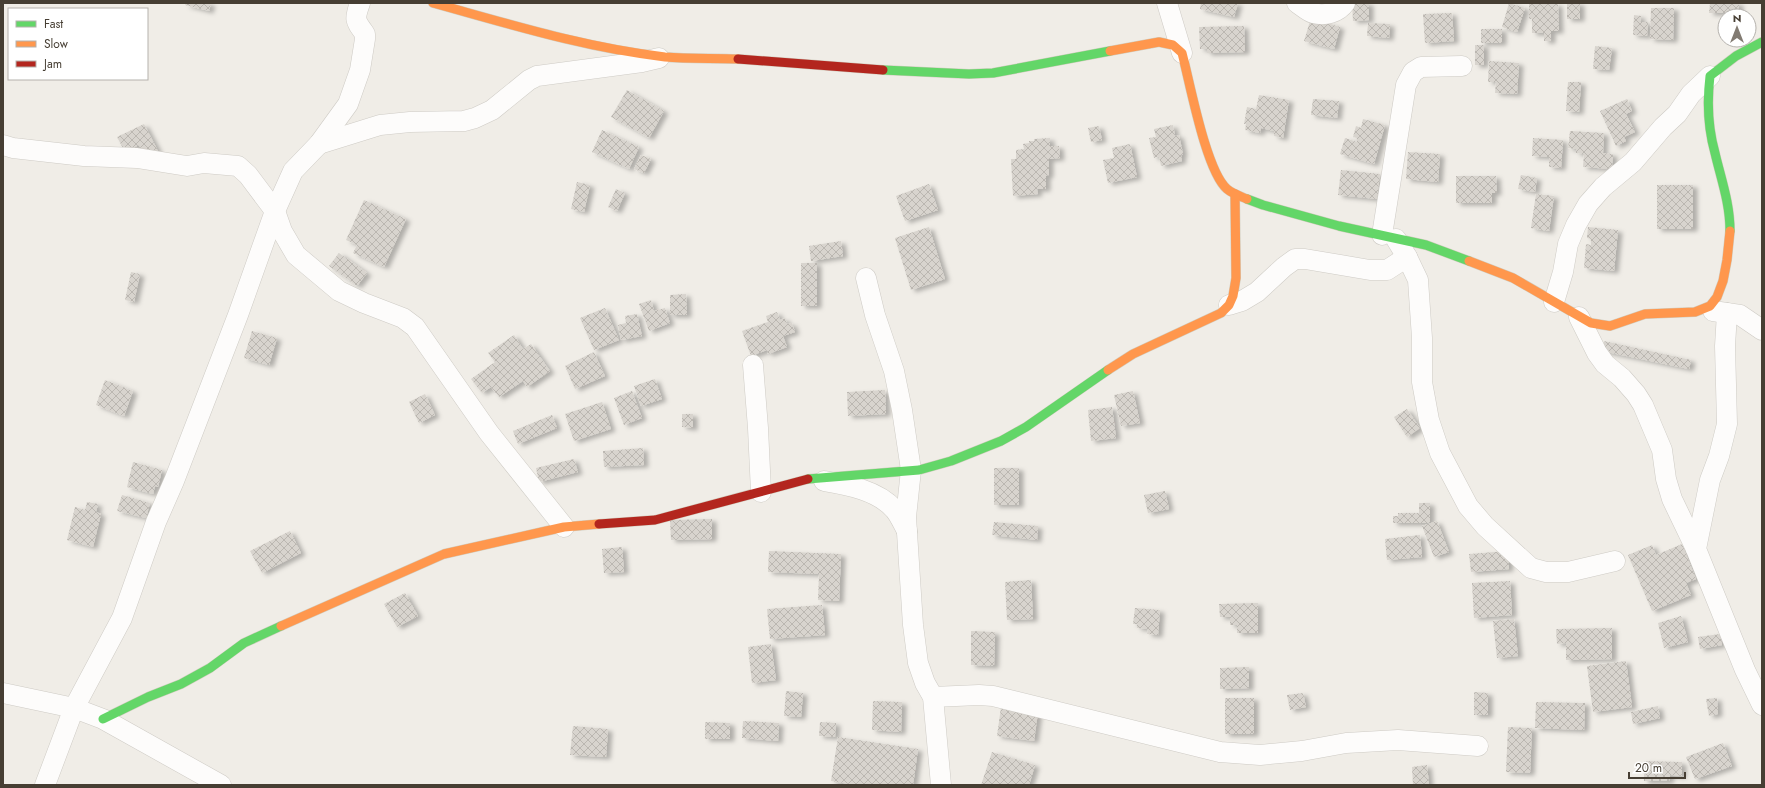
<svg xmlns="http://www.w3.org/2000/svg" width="1765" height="788" viewBox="0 0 1765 788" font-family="Jost,sans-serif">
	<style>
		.building { fill: url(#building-cross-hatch); filter: url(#shadow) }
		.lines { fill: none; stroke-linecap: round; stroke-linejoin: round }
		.street-casing { stroke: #cecbc5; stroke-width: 21 }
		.fast-casing { stroke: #d1ccbe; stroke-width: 10 }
		.slow-casing { stroke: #d1ccbe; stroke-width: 10 }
		.jam-casing { stroke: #d1ccbe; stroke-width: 10 }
		.street { stroke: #fdfcfb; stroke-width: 20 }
		.fast { stroke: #63d668; stroke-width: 9 }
		.slow { stroke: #ff974d; stroke-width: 9 }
		.jam { stroke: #b3261e; stroke-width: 9 }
	</style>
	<defs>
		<pattern id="building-cross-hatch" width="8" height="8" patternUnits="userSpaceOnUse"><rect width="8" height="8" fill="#d8d4ce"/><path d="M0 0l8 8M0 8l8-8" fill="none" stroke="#bbb7b1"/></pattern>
		<filter id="shadow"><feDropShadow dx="4.5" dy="2.5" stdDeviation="2" flood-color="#0004"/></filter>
	</defs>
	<rect width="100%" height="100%" fill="#f0ede7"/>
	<!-- building -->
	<g class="building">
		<polygon points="186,3 211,3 209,11 185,5"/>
		<polygon points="1201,3 1238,3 1234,17 1200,9"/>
		<polygon points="1352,3 1369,3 1369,20 1353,21"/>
		<polygon points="1509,3 1525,8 1517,32 1502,27"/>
		<rect x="1567" y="3" width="13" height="16"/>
		<polygon points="1710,3 1739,3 1739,13 1709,13"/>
		<polygon points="1529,4 1558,4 1559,31 1551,31 1551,41 1544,41 1544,33 1532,33 1532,19 1529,19"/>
		<polygon points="1651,8 1674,8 1673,40 1650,39"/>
		<polygon points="1452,13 1454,41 1425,43 1423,14"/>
		<polygon points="1634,15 1641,16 1640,22 1648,22 1647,36 1633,35"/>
		<polygon points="1311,18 1340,27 1334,49 1304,41"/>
		<polygon points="1368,23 1390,24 1389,38 1367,36"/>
		<polygon points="1244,26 1245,52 1207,53 1207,49 1200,49 1199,27"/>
		<rect x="1481" y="29" width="21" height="14"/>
		<rect x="1475" y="45" width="9" height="20"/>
		<polygon points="1595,46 1612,48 1609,70 1593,69"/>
		<polygon points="1489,61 1519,63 1517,94 1495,93 1496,82 1488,82"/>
		<polygon points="1568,82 1581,82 1579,112 1566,111"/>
		<polygon points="627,90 664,111 649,138 611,117"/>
		<polygon points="1259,95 1289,100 1283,138 1274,136 1274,131 1261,128 1260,133 1245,130 1246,124 1244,124 1247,107 1256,109"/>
		<polygon points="1313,99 1339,101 1337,118 1311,115"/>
		<polygon points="1627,99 1632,111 1626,114 1635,132 1624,137 1626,141 1616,146 1600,111"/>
		<polygon points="1363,119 1385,125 1374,164 1340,154 1345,138 1357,142 1357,138 1353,137 1356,126 1361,128"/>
		<polygon points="144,124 158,151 145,157 139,145 125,152 117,137"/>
		<polygon points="1173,125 1175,136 1179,135 1183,154 1181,155 1182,161 1161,166 1159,156 1154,158 1149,138 1156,137 1154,129"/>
		<polygon points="1099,126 1102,140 1091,142 1088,128"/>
		<polygon points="602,130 639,147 629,169 592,152"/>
		<polygon points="1570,131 1604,133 1603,153 1613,154 1612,169 1583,167 1584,154 1576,153 1576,149 1568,148"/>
		<polygon points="1050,138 1050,146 1059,146 1060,158 1049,159 1049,175 1046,176 1046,189 1037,189 1038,194 1013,196 1011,159 1016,159 1016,150 1024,149 1023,144 1029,143 1029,141 1034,141 1034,139"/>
		<polygon points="1533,138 1563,140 1561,168 1549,167 1549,157 1532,156"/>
		<polygon points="1130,144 1137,177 1108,183 1103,160 1114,158 1112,148"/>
		<polygon points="1408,152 1440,154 1438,182 1406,179"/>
		<polygon points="641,155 651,159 644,173 634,169"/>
		<polygon points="1341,170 1380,174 1377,199 1338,195"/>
		<polygon points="1521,175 1537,178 1535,192 1518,189"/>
		<polygon points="1456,176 1496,176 1497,193 1492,193 1492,203 1456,203"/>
		<polygon points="577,182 590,185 584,212 571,209"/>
		<polygon points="929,184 938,210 905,221 896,196"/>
		<rect x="1657" y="185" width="36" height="44"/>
		<polygon points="616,189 625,193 617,211 608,207"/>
		<polygon points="1536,194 1554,196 1549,231 1531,228"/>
		<polygon points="364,200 406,219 384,267 353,253 357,245 346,240"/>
		<polygon points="929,227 945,279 911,290 895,238"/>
		<polygon points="1588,227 1618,230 1614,271 1584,268 1586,244 1591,245 1591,239 1587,238"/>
		<polygon points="841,241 843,256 811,261 809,246"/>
		<polygon points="339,253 367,273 357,286 329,266"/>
		<rect x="801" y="263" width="16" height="43"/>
		<polygon points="131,272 140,274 134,302 125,300"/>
		<polygon points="686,294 687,315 670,315 670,295"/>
		<polygon points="651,300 654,311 665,308 670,323 649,331 639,304"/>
		<polygon points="605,308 619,340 594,350 580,318"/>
		<polygon points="777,312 780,320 785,318 787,324 792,323 795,332 783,336 787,347 768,354 767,350 751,356 742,331 768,322 766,316"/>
		<polygon points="637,314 642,336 621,340 618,325 626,323 625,316"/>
		<polygon points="252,331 277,338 269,365 244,358"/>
		<polygon points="514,335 523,349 531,344 550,371 527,387 523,381 499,397 491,387 482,393 471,379 495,362 488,353"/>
		<polygon points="1604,341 1691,360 1689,369 1602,351"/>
		<polygon points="594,352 605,376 575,389 565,366"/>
		<polygon points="655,379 662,399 641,406 634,386"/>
		<polygon points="105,380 133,391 124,416 96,405"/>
		<polygon points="885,390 886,414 848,416 847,392"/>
		<polygon points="632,391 642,418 624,425 614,398"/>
		<polygon points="1133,391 1140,423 1121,426 1114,395"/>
		<polygon points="425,394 435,415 419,423 409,402"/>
		<polygon points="602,402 611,429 574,441 565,414"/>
		<polygon points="1112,407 1116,438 1091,441 1088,410"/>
		<polygon points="1407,409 1420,428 1407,437 1394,417"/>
		<polygon points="682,414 693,414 693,428 682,427"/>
		<polygon points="552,415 557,428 518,444 513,431"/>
		<polygon points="643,448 644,465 604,467 603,451"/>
		<polygon points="574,459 578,472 539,482 536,468"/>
		<polygon points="133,462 162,470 158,487 155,486 153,494 127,487"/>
		<rect x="994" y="468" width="25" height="37"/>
		<polygon points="1165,491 1169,509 1148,513 1144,495"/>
		<polygon points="122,495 150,503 146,518 117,511"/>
		<polygon points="87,502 98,504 96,512 101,514 93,547 67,540 75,507 85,510"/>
		<polygon points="1419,503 1430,503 1430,523 1393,523 1393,516 1398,516 1398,513 1419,513"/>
		<polygon points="712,519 712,539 671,540 670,520"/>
		<polygon points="1437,521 1449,552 1434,557 1422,526"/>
		<polygon points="994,522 1038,526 1037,540 992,535"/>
		<polygon points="290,531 301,553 262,573 250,551"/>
		<polygon points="1420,535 1422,557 1387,560 1385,539"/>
		<polygon points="1682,544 1696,579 1686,583 1691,595 1652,611 1628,555 1652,545 1656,555"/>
		<polygon points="622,547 624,572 604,573 602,549"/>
		<polygon points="769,551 841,554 839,601 818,600 819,574 768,572"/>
		<polygon points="1508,551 1509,569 1471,572 1469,554"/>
		<polygon points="1031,580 1033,619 1007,620 1005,582"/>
		<polygon points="1510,581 1512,615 1474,618 1472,583"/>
		<polygon points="405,593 418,616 397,627 384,604"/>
		<polygon points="1258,603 1258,633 1237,633 1237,625 1230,625 1230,617 1220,617 1219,604"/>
		<polygon points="822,605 825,635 770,639 767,609"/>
		<polygon points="1135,608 1160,610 1158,635 1147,634 1148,629 1137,628 1137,624 1133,624"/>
		<polygon points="1681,616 1688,642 1664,648 1658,623"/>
		<polygon points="1514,619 1518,656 1497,658 1493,621"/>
		<polygon points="1612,628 1612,659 1566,660 1566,643 1557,644 1556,629"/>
		<polygon points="971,631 995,632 994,666 971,665"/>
		<polygon points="1720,634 1722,645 1700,649 1698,637"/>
		<polygon points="771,644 776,680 752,683 748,647"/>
		<polygon points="1626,661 1632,707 1593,712 1587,666"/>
		<polygon points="1249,667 1249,688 1220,689 1220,668"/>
		<polygon points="786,691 803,693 801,717 784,716"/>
		<polygon points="1474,692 1488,693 1488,715 1474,715"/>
		<polygon points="1303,693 1306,707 1290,710 1287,695"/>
		<rect x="1225" y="698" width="29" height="36"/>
		<polygon points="1717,698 1718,714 1709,716 1706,699"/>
		<polygon points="873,701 902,702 901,732 872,730"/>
		<polygon points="1536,702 1585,703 1584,730 1535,728"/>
		<polygon points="1658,706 1660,718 1633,724 1631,712"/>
		<polygon points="1001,707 1038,712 1034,741 997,736"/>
		<polygon points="743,721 779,723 778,741 742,738"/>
		<polygon points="705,722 730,723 730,739 705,739"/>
		<polygon points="820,722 836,723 835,737 819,736"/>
		<polygon points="573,726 608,729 606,757 570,755"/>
		<polygon points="1508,727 1532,728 1530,773 1506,772"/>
		<polygon points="838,737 918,749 913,785 856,785 831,781"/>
		<polygon points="1723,743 1732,766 1695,779 1686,757"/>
		<polygon points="992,752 1035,765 1029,785 981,785"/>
		<polygon points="1644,761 1682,762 1682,776 1670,775 1669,781 1644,781"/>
		<polygon points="1427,765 1429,785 1413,785 1412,767"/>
	</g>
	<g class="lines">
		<!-- street casing -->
		<g class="street-casing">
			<g id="street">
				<polyline points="1167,3 1182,53"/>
				<path d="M1297,3C1302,6 1308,12 1313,13C1325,16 1338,13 1345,3"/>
				<polyline points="319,144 380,125 410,122 464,121 475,118 492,110 529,80 537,76 642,62 659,58"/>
				<polyline points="3,145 13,148 84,156 137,158 187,166 204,163 238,166 248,175 275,211 282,231 296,255 339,291 364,303 403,318 415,327 489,433 564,527"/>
				<polyline points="1382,235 1406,85 1413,72 1421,67 1462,66"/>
				<polyline points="1396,239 1407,257 1418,280 1422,338 1422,382 1429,420 1440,453 1468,506 1485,526 1531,568 1546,572 1568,572 1615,561"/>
				<polyline points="866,278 875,315 894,371 902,410 911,470 906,517 913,625 918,663 925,683 933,697 941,785"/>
				<polyline points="1554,302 1563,272 1568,244 1576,225 1588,204 1603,187 1633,162 1663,127 1677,114 1691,94 1710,76"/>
				<polyline points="1229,305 1242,301 1257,292 1284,267 1295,259 1305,259 1370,270 1387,270 1407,257"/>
				<polyline points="1713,311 1740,315 1762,330"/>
				<polyline points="1727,313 1725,346 1727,424 1719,456 1710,480 1696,549 1745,670 1762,705"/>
				<polyline points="1579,317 1597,353 1605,364 1622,378 1636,394 1643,405 1662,450 1666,479 1672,499 1696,549"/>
				<polyline points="753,365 758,428 761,492"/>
				<path d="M824,481C847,485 877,490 894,509C899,514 903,524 907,531"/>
				<polyline points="3,693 74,708 103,719 221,785"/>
				<polyline points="933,697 979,695 993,696 1220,752 1260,755 1302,751 1346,743 1398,740 1478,746"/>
				<path d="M45,785L74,708L122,618L156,522L174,481L238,315L275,211L293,171L319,144L348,104L360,70L365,39V34C355,20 354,20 360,3"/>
			</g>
		</g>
		<!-- fast casing -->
		<g class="fast-casing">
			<g id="fast">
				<polyline points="883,70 969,74 993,73 1110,51"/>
				<polyline points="1247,199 1263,205 1339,226 1426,245 1469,261"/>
				<path d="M1730,231C1730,203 1721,179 1715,153C1708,128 1707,101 1710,76L1736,56L1762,42"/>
				<polyline points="808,479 919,470 951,461 1001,441 1026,427 1108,370"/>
				<polyline points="103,719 148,697 181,684 210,668 244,643 281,626"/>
			</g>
		</g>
		<!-- slow casing -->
		<g class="slow-casing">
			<g id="slow">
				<path d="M433,3C509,24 586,48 665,57C689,59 714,58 738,59"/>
				<path d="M1110,51L1159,42L1173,45L1182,53C1190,83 1206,171 1227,189C1233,194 1240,196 1247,199"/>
				<polyline points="1469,261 1513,278 1591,323 1610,326 1645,314 1695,312 1710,306 1717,297 1723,281 1727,260 1730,231"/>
				<polyline points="1108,370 1133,354 1221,313 1229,305 1233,296 1236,278 1235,194"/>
				<polyline points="281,626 444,554 564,527 599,524"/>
			</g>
		</g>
		<!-- jam casing -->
		<g class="jam-casing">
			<g id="jam">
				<polyline points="738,59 883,70"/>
				<polyline points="599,524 655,520 808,479"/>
			</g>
		</g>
		<!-- street -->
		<use href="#street" class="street"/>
		<!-- fast -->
		<use href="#fast" class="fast"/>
		<!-- slow -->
		<use href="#slow" class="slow"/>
		<!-- jam -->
		<use href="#jam" class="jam"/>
	</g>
	<!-- border -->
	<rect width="1765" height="788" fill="none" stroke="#463e33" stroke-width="8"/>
	<!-- legend -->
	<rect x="8" y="8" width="140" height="72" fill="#ffffff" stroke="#b5b2ad"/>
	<rect x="16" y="21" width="20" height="6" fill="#63d668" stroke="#b5b2ad"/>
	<text x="44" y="28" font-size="12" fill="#463e33">Fast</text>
	<rect x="16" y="41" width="20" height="6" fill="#ff974d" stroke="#b5b2ad"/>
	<text x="44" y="48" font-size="12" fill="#463e33">Slow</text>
	<rect x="16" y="61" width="20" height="6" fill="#b3261e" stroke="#b5b2ad"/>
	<text x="44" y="68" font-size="12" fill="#463e33">Jam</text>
	<!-- north arrow -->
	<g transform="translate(1737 28)"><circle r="19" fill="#ffffff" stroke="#b5b2ad"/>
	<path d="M0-3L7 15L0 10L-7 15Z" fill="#827b72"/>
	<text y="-6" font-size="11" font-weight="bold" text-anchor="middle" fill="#463e33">N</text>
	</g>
	<!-- scale -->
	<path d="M1629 772v6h56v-6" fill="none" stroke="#463e33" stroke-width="2"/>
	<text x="1635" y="772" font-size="12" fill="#463e33" stroke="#ffffff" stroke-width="3" paint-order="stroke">20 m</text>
</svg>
